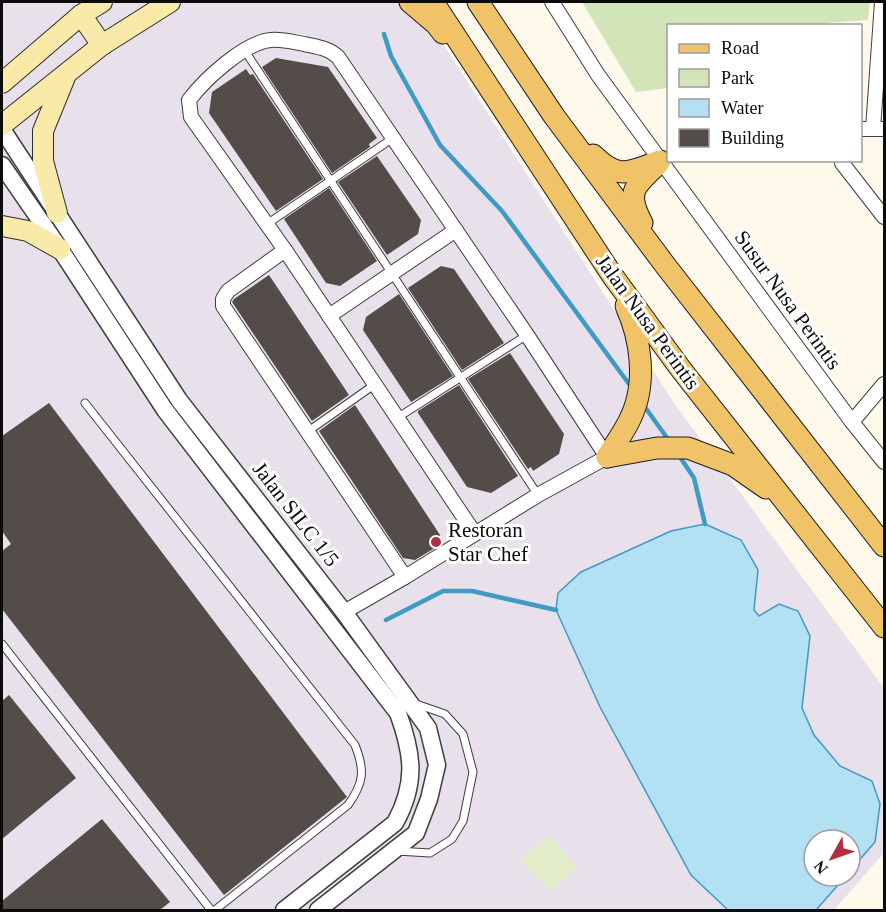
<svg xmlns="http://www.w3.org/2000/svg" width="886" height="912" viewBox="0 0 886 912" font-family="Georgia,serif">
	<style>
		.industrial { fill: #e8e0ea; fill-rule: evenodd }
		.green { fill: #d3e5b8 }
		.pitch { fill: #e4edc9 }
		.water { fill: #b3e0f2; stroke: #3f9ac4; stroke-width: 1.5 }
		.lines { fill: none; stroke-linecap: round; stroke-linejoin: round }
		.stream { stroke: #3f9ac4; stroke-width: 4.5 }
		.building { fill: #534c49 }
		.service-casing { stroke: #3e3e3e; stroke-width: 9 }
		.minor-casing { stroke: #3e3e3e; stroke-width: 16 }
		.tertiary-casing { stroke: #3e3e3e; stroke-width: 19 }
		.secondary-casing { stroke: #2d2d2d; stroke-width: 22 }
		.primary-casing { stroke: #1c1c1c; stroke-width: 23 }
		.service { stroke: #fff; stroke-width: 7 }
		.minor { stroke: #fff; stroke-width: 14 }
		.tertiary { stroke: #fff; stroke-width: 16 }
		.secondary { stroke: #faeaaa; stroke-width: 20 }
		.primary { stroke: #f0c369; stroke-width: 21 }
		.poi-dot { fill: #b22d3f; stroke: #fff; stroke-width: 2 }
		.labels { text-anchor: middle; stroke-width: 6; stroke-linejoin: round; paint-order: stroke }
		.street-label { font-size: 21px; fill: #0b0b0b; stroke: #fff }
		.poi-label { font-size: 21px; fill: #0b0b0b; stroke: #fff; text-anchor: start }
	</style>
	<rect width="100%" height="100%" fill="#fef9eb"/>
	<!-- industrial -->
	<path class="industrial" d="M2,2H416L674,403L884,688V853L834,910H2ZM814,840H850V876H814Z"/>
	<!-- green -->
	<polygon class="green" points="582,2 870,2 868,20 827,23 826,25 668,26 668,88 636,92"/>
	<!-- pitch -->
	<polygon class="pitch" points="548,835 578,867 551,891 520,861"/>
	<!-- water -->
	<polygon class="water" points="705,524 741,540 758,570 754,610 759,616 779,604 798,611 810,636 802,708 814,735 840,766 872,781 880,804 875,842 850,871 850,840 814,840 814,876 846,876 816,910 728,910 691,875 600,707 556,610 558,593 581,572 671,531"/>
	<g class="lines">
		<!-- stream -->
		<g class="stream">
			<polyline points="384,34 391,56 440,145 502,211 632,388"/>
			<polyline points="642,403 670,442"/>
			<polyline points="678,454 694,478 705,524"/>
			<polyline points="386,620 443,591 472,591 556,610"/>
		</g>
	</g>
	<!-- building -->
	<g class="building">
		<polygon points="276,58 328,67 377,138 369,144 370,147 332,173 262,67"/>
		<polygon points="246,69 250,75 253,74 323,179 276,211 209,113 212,92"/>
		<polygon points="377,156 421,220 418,234 387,255 338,182"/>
		<polygon points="329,188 377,261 340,286 326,283 284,219"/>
		<polygon points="441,266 454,269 504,343 462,370 408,288"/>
		<polygon points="269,275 349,395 312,421 232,302 234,299"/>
		<polygon points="399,294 453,376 411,402 363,330 366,317"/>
		<polygon points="510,353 564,434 559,454 533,471 531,467 528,469 468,379"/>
		<polygon points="459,385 518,476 491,493 467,487 418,413 418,411"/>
		<polygon points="49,403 347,797 224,895 2,609 2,551 11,544 2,531 2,436"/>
		<polygon points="355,405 440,535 438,546 415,560 403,558 319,431"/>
		<polygon points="9,695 76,778 2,839 2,701"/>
		<polygon points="102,819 170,902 160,910 2,910 2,901"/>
	</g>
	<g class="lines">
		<!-- service casing -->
		<g class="service-casing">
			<g id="service">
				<polyline points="245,51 538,495"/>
				<polyline points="267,224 393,138"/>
				<path d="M85,403L355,745C365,770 364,783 348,805L215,910"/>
				<polyline points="397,418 527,335"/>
				<polyline points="307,432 374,385"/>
				<polyline points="2,644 211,910"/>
				<polyline points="397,851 430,853 452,839 463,821 473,772 463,734 445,714 416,704"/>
			</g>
		</g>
		<!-- minor casing -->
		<g class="minor-casing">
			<g id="minor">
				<polyline points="552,2 598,75 852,422 884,462"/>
				<polyline points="860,129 884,129"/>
				<polyline points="873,129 882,2"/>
				<polyline points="842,163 884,217"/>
				<polyline points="285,250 228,291 223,299 223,306 405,577"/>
				<polyline points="329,316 456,230"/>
				<polyline points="852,422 884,384"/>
				<path d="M344,612L405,577L538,495L607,457L527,335L338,57C329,48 317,47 304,44C293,42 282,39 271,40C245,42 205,79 189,100L191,117L285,250L475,534"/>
			</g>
		</g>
		<!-- tertiary casing -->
		<g class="tertiary-casing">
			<g id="tertiary">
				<polyline points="2,129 179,400 344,612 428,728 437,765 429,799 416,833 318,910"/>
				<path d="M2,165L60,249L165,410L398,713C413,754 417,783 395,823L284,910"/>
			</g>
		</g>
		<!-- secondary casing -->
		<g class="secondary-casing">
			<g id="secondary">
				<polyline points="81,15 102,45"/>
				<polyline points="2,83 81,15 102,2"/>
				<polyline points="2,125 102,45 170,2"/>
				<polyline points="57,213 43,161 43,131 65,77"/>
				<polyline points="2,226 28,231 60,249"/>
			</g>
		</g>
		<!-- primary casing -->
		<g class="primary-casing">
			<g id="primary">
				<polyline points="410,2 436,24 443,33"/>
				<polyline points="433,2 612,275 680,368 884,627"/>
				<polyline points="478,2 554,116 665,265 884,546"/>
				<path d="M593,155C619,181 629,172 660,161"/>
				<path d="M642,223C625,191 635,186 658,164"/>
				<path d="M607,457C615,444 625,431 631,417C647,383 641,339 626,306"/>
				<polyline points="607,457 657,448 688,448 733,465 766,488"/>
			</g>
		</g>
		<!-- service -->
		<use href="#service" class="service"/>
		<!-- minor -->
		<use href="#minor" class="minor"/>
		<!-- tertiary -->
		<use href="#tertiary" class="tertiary"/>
		<!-- secondary -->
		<use href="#secondary" class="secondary"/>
		<!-- primary -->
		<use href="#primary" class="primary"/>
	</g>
	<!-- markers -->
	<circle class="poi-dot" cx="436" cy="542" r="6"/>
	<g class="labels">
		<!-- street labels -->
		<g class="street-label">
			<text transform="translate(788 300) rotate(54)" y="7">Susur Nusa Perintis</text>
			<text transform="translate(648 322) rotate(54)" y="7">Jalan Nusa Perintis</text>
			<text transform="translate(296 514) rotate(52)" y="7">Jalan SILC 1/5</text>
		</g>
		<!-- poi labels -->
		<g class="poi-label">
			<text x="448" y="537">Restoran<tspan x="448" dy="24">Star Chef</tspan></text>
		</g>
	</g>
	<!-- border -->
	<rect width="886" height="912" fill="none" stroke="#0b0b0b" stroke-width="6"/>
	<!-- legend -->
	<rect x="667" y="24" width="195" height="138" fill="#ffffff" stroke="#9d9d9d" stroke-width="1.5"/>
	<rect x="679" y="44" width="30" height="9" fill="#f0c369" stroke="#9d9d9d" stroke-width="1.5"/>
	<text x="721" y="54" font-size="18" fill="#0b0b0b">Road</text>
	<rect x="679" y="69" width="30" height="18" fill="#d3e5b8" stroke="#9d9d9d" stroke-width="1.5"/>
	<text x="721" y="84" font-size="18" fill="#0b0b0b">Park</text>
	<rect x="679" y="99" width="30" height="18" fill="#b3e0f2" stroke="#9d9d9d" stroke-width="1.5"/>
	<text x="721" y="114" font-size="18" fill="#0b0b0b">Water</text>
	<rect x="679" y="129" width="30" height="18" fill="#534c49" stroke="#9d9d9d" stroke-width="1.5"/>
	<text x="721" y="144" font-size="18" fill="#0b0b0b">Building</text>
	<!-- north arrow -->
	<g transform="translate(832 858) rotate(230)"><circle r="28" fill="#ffffff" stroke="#9d9d9d" stroke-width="1.5"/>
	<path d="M0-4.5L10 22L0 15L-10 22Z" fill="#b22d3f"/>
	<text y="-9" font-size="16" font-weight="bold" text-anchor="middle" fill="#0b0b0b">N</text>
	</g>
</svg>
